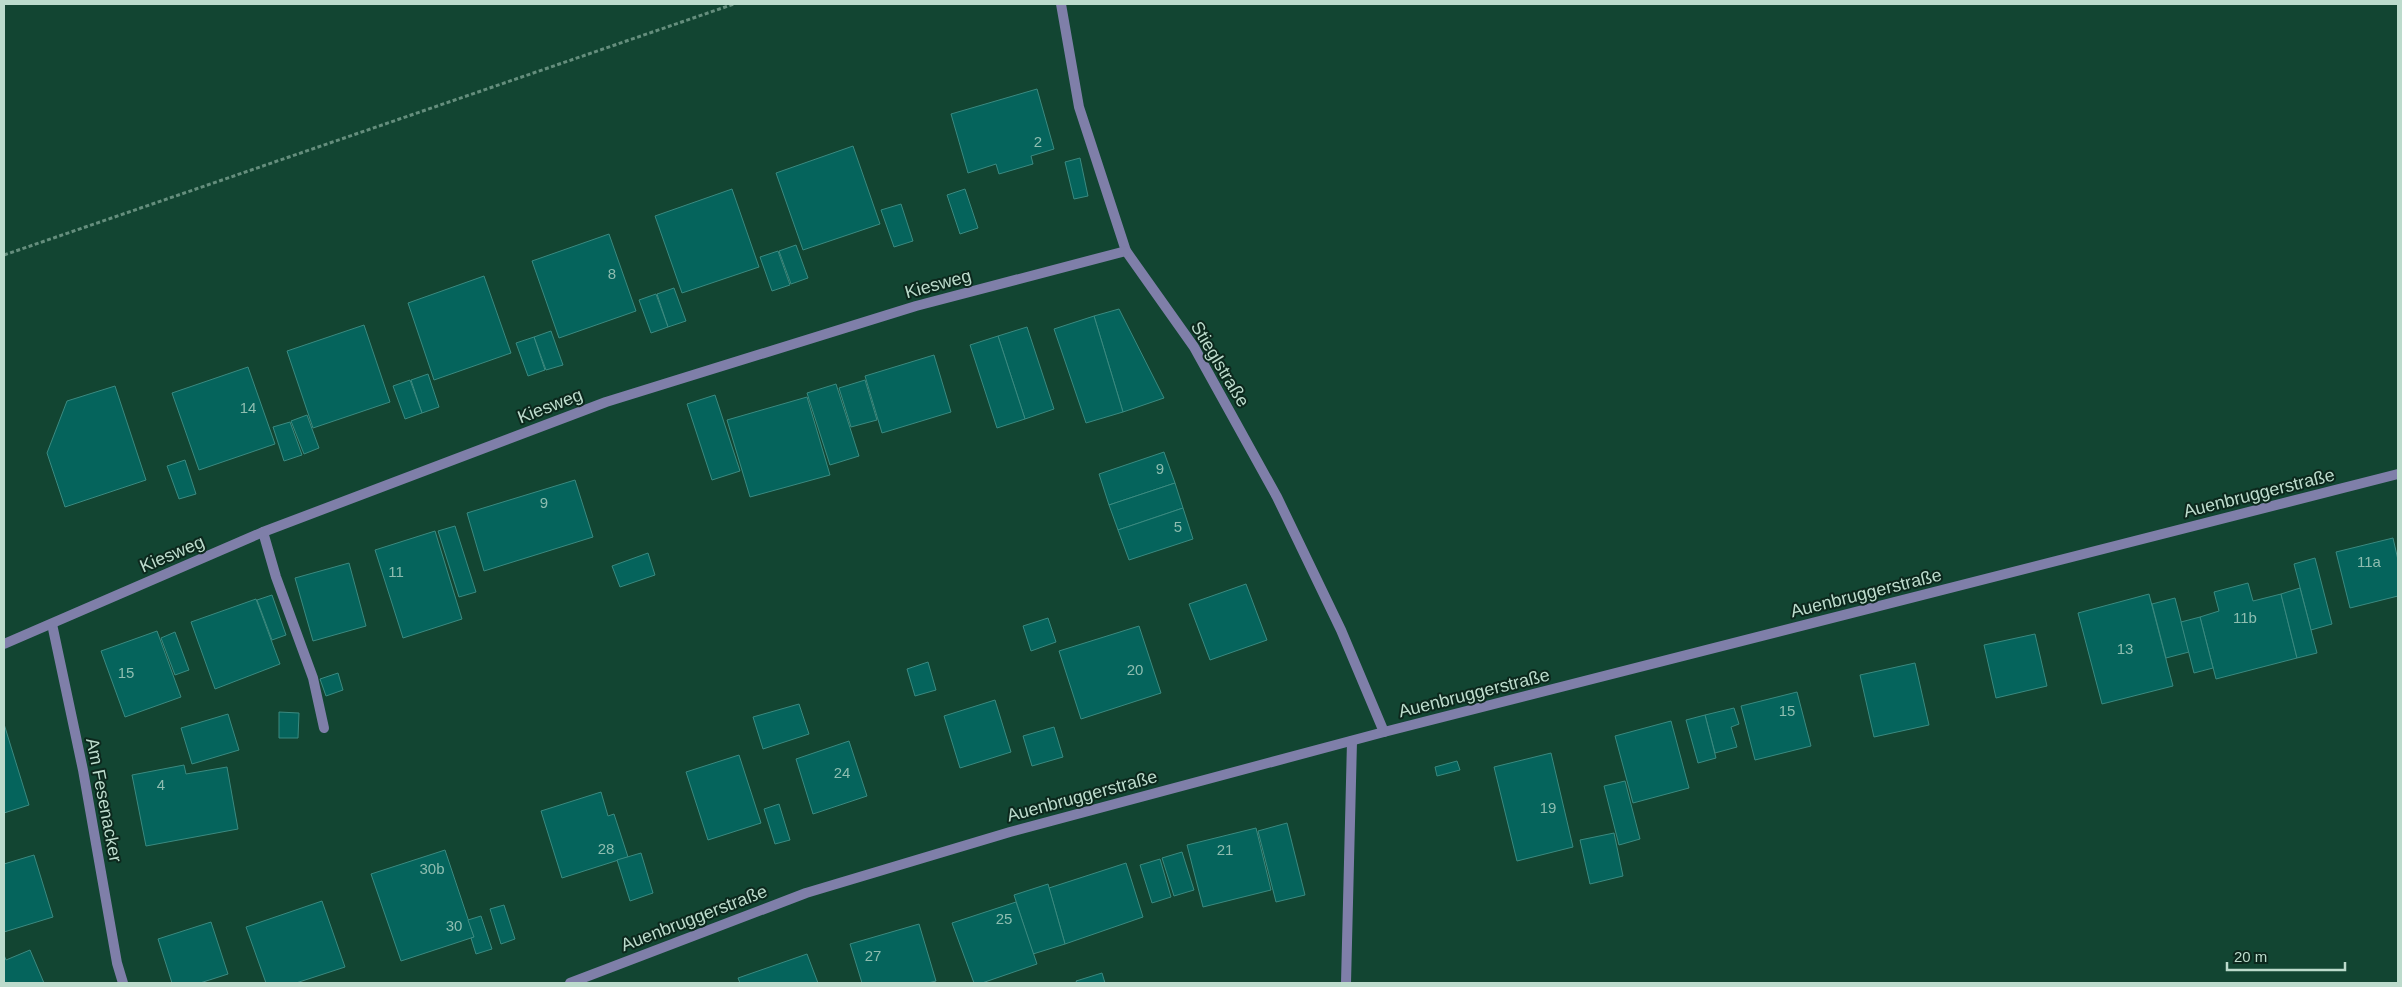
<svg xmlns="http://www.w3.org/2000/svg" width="2402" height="987" viewBox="0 0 2402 987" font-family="Helvetica,sans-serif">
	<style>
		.building { fill: #05645c; stroke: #3b8a80 }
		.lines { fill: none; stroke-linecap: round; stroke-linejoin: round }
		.path { stroke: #658e7d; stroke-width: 3; stroke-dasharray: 4 2.5; stroke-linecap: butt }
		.lane { stroke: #7f7fa9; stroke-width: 10 }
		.street { stroke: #7f7fa9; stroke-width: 10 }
		.labels { text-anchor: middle; stroke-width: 4; stroke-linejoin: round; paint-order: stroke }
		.number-label { font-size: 15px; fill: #8ebdb0 }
		.street-label { font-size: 18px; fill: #bcdbcc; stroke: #0c281d }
	</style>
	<rect width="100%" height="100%" fill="#124532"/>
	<!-- building -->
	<g class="building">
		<polygon points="1037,89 1054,149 1031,156 1033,164 999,174 996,164 968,173 951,114"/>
		<polygon points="853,146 880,224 803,250 776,173"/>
		<polygon points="1080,158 1088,196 1074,199 1065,162"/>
		<polygon points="732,189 759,267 682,293 655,216"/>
		<polygon points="965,189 978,228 960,234 947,195"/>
		<polygon points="901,204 913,241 894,247 881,210"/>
		<polygon points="609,234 636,311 559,338 532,261"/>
		<polygon points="796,245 808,278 791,284 779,251"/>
		<polygon points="778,251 790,285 772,291 760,257"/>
		<polygon points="484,276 511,353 434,380 408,303"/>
		<polygon points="674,288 686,321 668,327 657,294"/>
		<polygon points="656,294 668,327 651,333 639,300"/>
		<polygon points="1119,309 1164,398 1123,412 1094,316"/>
		<polygon points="1094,316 1123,412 1086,423 1054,329"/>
		<polygon points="364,325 390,402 313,428 287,351"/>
		<polygon points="1027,327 1054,409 1025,419 998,336"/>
		<polygon points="551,331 563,365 546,370 534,337"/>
		<polygon points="998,336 1025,419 997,428 970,345"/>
		<polygon points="534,337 545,370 528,376 516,343"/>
		<polygon points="934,355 951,412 882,433 865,376"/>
		<polygon points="248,367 275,444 199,470 172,393"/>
		<polygon points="428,374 439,407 422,413 411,380"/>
		<polygon points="410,380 422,413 405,419 393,386"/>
		<polygon points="865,380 877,420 851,427 839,388"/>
		<polygon points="836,384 859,456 830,465 807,393"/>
		<polygon points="115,386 146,480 65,507 47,453 67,401"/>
		<polygon points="715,395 740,471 712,480 687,404"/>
		<polygon points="807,397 830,475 750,497 727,420"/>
		<polygon points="307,415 319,448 304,454 291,421"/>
		<polygon points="290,422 302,455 284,461 273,427"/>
		<polygon points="1164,452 1175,483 1109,505 1099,474"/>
		<polygon points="185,460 196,494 179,499 167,466"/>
		<polygon points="575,480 593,537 484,571 467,513"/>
		<polygon points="1175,483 1183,508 1118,530 1109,505"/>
		<polygon points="1183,508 1193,539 1129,560 1118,530"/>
		<polygon points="455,526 476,592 459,597 438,531"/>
		<polygon points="435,531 462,619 403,638 375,550"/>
		<polygon points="2393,538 2398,560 2398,596 2350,608 2336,552"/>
		<polygon points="648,553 655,575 620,587 612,566"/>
		<polygon points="2315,558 2332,624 2311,630 2294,564"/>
		<polygon points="349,563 366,626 313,641 295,578"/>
		<polygon points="2248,583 2253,601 2281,594 2297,658 2216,679 2200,617 2219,611 2214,592"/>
		<polygon points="1246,584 1267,640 1210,660 1189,604"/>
		<polygon points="2300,588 2317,653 2297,658 2281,594"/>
		<polygon points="2149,594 2173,686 2102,704 2078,613"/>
		<polygon points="272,595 286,635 272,640 257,600"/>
		<polygon points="2175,598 2189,652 2166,658 2152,604"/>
		<polygon points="256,599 280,664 215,689 191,622"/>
		<polygon points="2200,617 2213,668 2194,673 2181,622"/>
		<polygon points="1048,618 1056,642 1031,651 1023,626"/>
		<polygon points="1139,626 1161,693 1081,719 1059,651"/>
		<polygon points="157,631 181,697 125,717 101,651"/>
		<polygon points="175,632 189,670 175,675 161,638"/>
		<polygon points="2035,634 2047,686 1996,698 1984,645"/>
		<polygon points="928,662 936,690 915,696 907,669"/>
		<polygon points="1915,663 1929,725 1874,737 1860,675"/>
		<polygon points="338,673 343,690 326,696 320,679"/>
		<polygon points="1797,692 1811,746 1755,760 1741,706"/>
		<polygon points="995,700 1011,752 960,768 944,716"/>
		<polygon points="799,704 809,734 763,749 753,717"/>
		<polygon points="1734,708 1739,724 1731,727 1737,747 1715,753 1705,715"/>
		<polygon points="279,712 299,713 298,738 279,738"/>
		<polygon points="228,714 239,750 192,764 181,728"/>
		<polygon points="1705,715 1716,758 1698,763 1686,720"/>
		<polygon points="1671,721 1689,788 1633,803 1615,736"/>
		<polygon points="4,724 29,805 4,813"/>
		<polygon points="1054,727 1063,757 1032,766 1023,736"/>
		<polygon points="849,741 867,796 813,814 796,759"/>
		<polygon points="1551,753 1573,847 1517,861 1494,767"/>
		<polygon points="739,755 761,823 708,840 686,772"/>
		<polygon points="1457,761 1460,770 1437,776 1435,767"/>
		<polygon points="184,765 186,774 227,767 238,829 146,846 132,775"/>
		<polygon points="1625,781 1640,839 1619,845 1604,786"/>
		<polygon points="601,792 608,816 614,814 628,857 562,878 541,811"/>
		<polygon points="779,804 790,840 775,844 764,809"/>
		<polygon points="1287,823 1305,895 1276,902 1258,831"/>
		<polygon points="1256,828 1271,890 1203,907 1187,845"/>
		<polygon points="1614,833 1623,876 1590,884 1580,840"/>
		<polygon points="445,850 474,937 401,961 371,874"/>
		<polygon points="1182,852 1194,890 1174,896 1162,858"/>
		<polygon points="641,853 653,893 630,901 617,860"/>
		<polygon points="34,855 53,917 4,932 4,864"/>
		<polygon points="1160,859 1171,897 1152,903 1140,865"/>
		<polygon points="1126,863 1143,917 1065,944 1049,888"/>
		<polygon points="1048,884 1065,944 1033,954 1014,895"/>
		<polygon points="322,901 345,967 296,983 266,983 246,927"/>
		<polygon points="1016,902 1037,964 982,983 974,983 952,923"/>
		<polygon points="504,905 515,939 501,944 490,909"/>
		<polygon points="481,916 492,949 476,954 471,938 474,937 468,920"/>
		<polygon points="211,922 228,974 200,983 172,983 158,939"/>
		<polygon points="919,924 936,981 928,983 862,983 850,944"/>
		<polygon points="30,950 44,983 4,983 4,955 6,960"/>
		<polygon points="807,954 818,983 740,983 738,978"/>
		<polygon points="1102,973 1105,983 1077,983 1076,981"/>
	</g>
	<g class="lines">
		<!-- path -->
		<polyline class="path" points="4,255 734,4"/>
		<!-- lane -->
		<g class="lane">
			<polyline points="263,532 276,577 313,678 324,728"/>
			<polyline points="1346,983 1352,741"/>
		</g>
		<!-- street -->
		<g class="street">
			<polyline points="1061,4 1079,107 1126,251 1194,347 1277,497 1341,630 1384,732"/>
			<polyline points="52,624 83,770 117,963 123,983"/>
			<polyline points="4,644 263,532 606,402 916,306 1126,251"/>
			<polyline points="570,983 806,893 1010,832 1384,732 2398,474"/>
		</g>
	</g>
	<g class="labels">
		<!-- number labels -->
		<g class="number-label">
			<text x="1038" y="147">2</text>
			<text x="612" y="279">8</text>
			<text x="248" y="413">14</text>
			<text x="1160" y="474">9</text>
			<text x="544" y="508">9</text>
			<text x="1178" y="532">5</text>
			<text x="2369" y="567">11a</text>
			<text x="396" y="577">11</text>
			<text x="2245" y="623">11b</text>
			<text x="2125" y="654">13</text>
			<text x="1135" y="675">20</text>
			<text x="126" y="678">15</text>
			<text x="1787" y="716">15</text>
			<text x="842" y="778">24</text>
			<text x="161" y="790">4</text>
			<text x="1548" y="813">19</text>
			<text x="606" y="854">28</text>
			<text x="1225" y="855">21</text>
			<text x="432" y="874">30b</text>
			<text x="1004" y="924">25</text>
			<text x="454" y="931">30</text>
			<text x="873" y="961">27</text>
		</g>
		<!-- street labels -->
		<g class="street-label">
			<text transform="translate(938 284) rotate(-15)" y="6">Kiesweg</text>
			<text transform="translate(1220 364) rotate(59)" y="6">Stieglstraße</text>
			<text transform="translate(550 406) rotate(-21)" y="6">Kiesweg</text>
			<text transform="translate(2259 493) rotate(-14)" y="6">Auenbruggerstraße</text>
			<text transform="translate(172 554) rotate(-23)" y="6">Kiesweg</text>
			<text transform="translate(1866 593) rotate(-14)" y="6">Auenbruggerstraße</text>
			<text transform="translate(1474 693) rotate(-14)" y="6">Auenbruggerstraße</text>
			<text transform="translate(1082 796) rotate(-15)" y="6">Auenbruggerstraße</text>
			<text transform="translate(104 800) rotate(79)" y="6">Am Fesenacker</text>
			<text transform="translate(694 918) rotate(-21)" y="6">Auenbruggerstraße</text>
		</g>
	</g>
	<!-- border -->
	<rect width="2402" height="987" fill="none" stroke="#bcdbcc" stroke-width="10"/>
	<!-- scale -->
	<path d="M2227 962v8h118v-8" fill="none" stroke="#bcdbcc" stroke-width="2.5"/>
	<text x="2234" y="962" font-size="15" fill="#bcdbcc" stroke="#0c281d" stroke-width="4" paint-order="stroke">20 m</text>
</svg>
